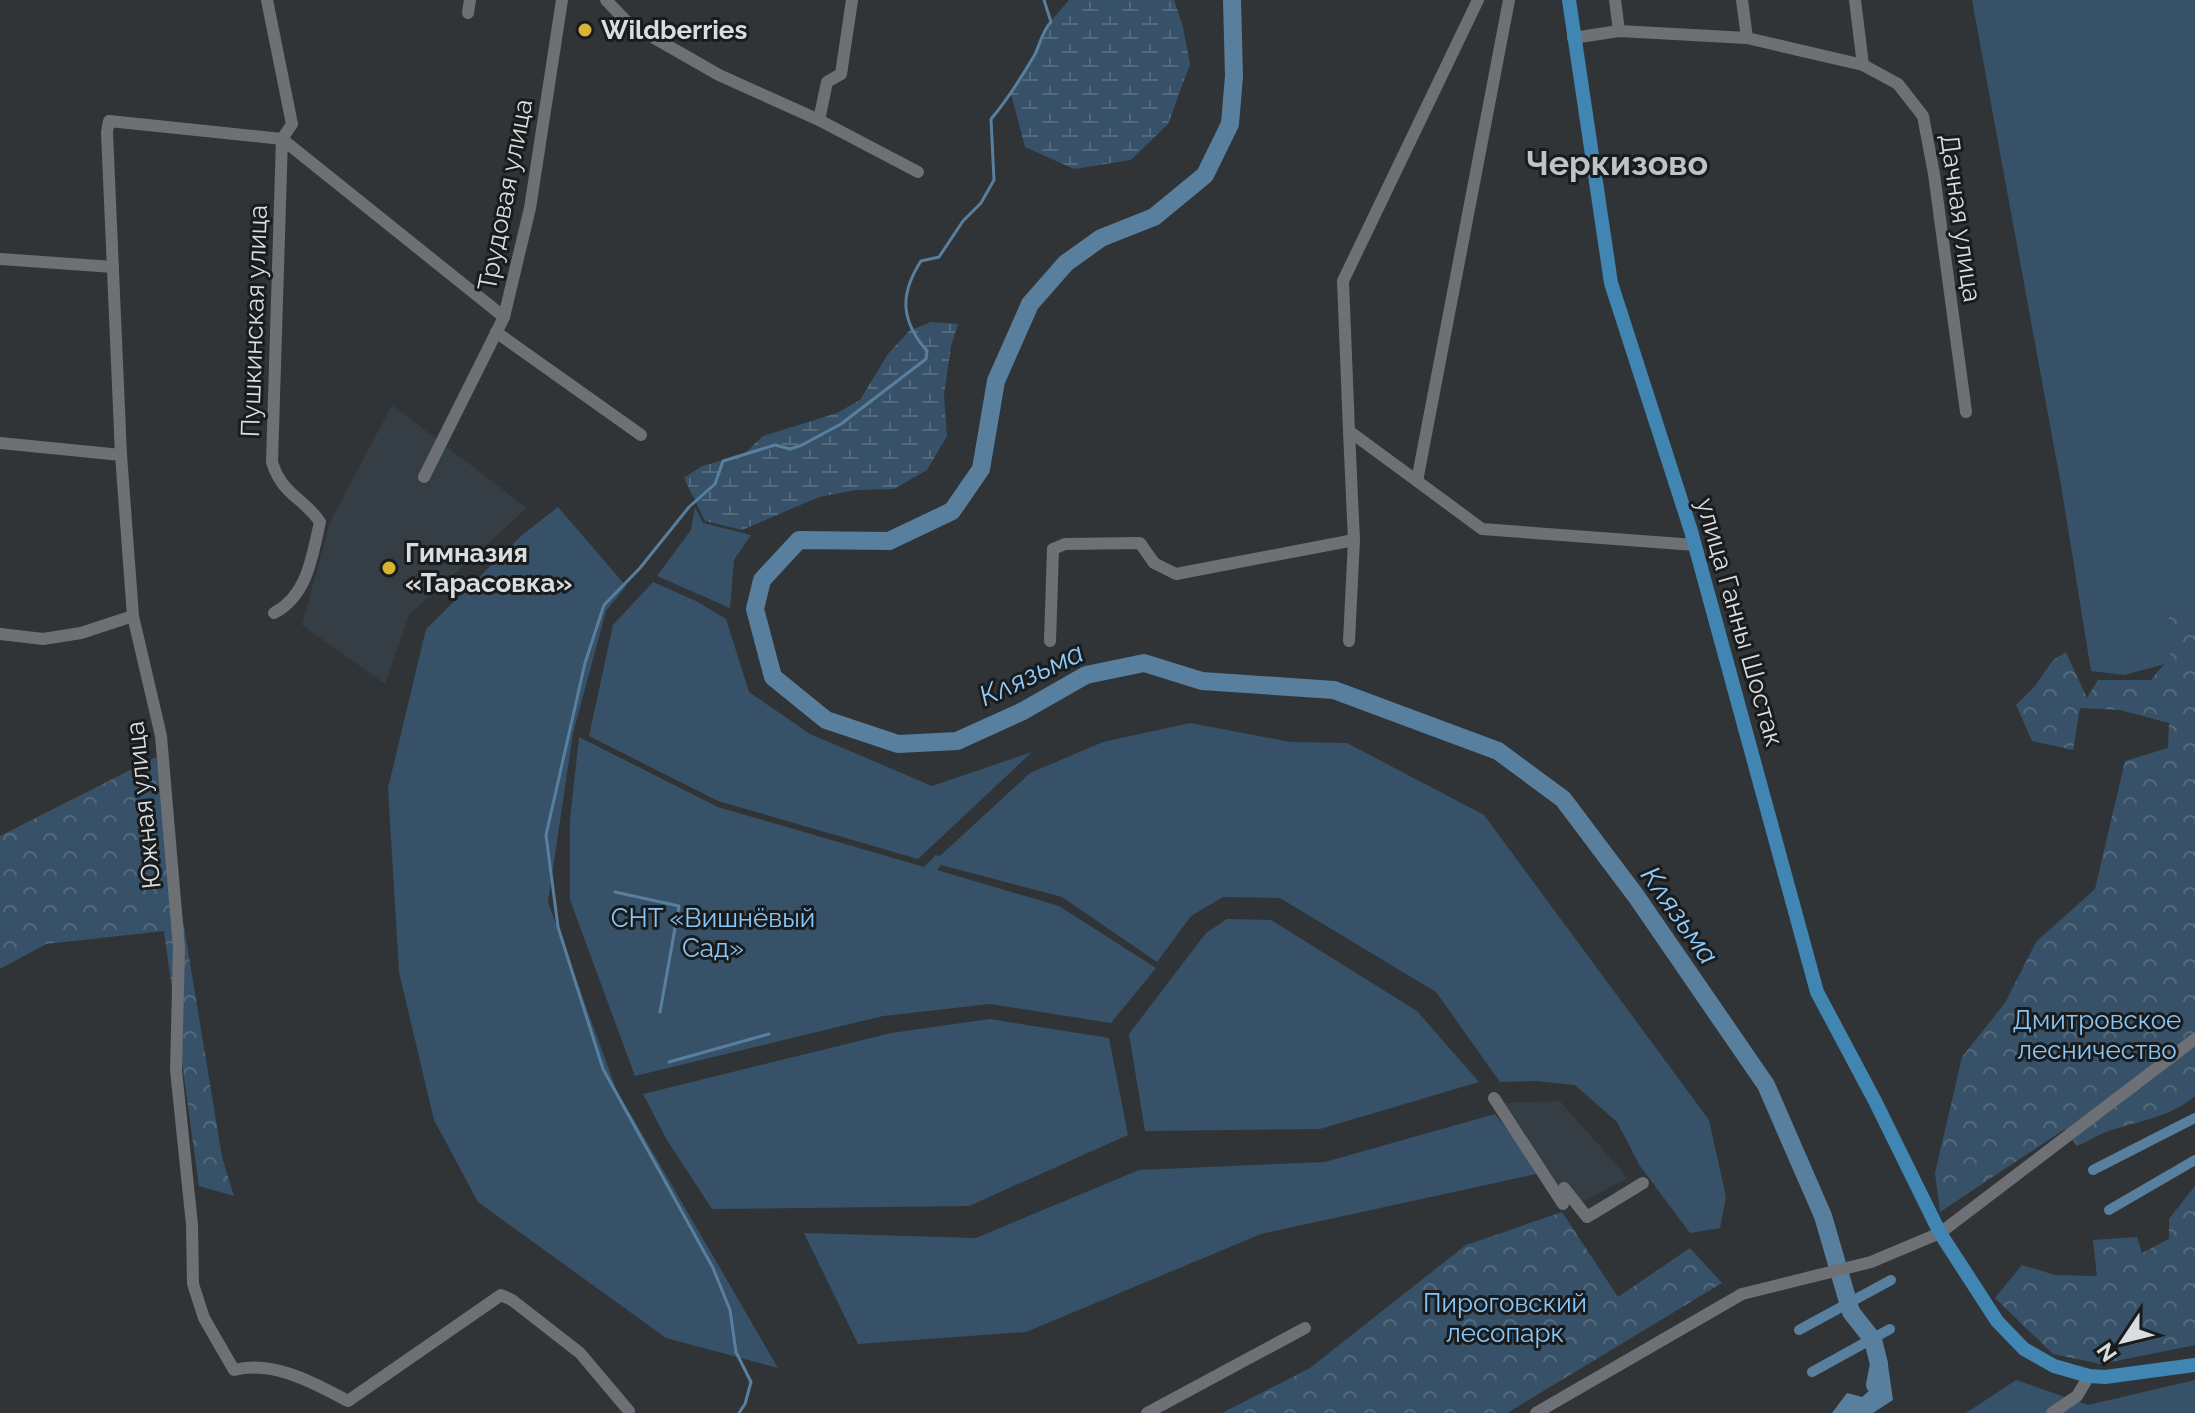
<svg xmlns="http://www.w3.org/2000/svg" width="2195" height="1413" viewBox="0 0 2195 1413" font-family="Raleway,sans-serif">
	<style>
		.built { fill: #353e45 }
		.green { fill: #375268 }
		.forest { fill: url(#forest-crowns) }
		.wetland { fill: url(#wetland-marsh) }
		.water { fill: #597f9f }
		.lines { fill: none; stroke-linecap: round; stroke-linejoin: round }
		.stream { stroke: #597f9f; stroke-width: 3 }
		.canal { stroke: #597f9f; stroke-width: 10 }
		.river { stroke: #597f9f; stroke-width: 18 }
		.minor { stroke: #6d7175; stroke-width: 12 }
		.major { stroke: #4185b2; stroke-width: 14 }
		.poi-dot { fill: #d7b434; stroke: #191b1c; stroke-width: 3 }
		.labels { text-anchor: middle; stroke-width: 6; stroke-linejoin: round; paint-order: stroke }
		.poi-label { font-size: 26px; font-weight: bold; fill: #daddde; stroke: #191b1c; text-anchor: start }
		.street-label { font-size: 26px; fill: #daddde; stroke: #191b1c }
		.park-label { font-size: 26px; fill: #87c6f7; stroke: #191b1c }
		.water-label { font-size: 28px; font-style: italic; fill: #8eccfe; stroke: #191b1c }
		.district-label { font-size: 34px; font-weight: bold; fill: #bfc3c7; stroke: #191b1c }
	</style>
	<defs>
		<pattern id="forest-crowns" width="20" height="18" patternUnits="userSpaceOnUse" patternTransform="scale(2)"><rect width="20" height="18" fill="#375268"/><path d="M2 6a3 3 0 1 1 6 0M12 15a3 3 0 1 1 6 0" fill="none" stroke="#536a7d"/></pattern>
		<pattern id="wetland-marsh" width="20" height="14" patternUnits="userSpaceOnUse" patternTransform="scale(2)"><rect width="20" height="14" fill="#375268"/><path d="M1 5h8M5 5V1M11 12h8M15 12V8" fill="none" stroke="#536a7d"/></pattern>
	</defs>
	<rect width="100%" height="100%" fill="#303436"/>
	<!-- built -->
	<g class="built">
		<polygon points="392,405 527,508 409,615 385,684 302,625 330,522"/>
		<polygon points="1560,1101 1628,1178 1573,1207 1500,1103"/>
	</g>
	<!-- green -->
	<g class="green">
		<polygon points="1972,0 2195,0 2195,656 2124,675 2091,671 2061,485"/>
		<polygon points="558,507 626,586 606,611 573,733 548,902 616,1089 778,1368 666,1338 478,1202 434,1120 399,972 388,788 426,629 522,535"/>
		<polygon points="695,507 703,523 751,535 734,560 730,608 657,576 691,530"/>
		<polygon points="653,582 696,601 726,619 749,692 810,734 932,786 1032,752 918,859 718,801 589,736 613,625"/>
		<polygon points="1190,723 1291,742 1347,743 1484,815 1709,1120 1726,1197 1720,1228 1690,1233 1640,1166 1617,1122 1575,1085 1535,1081 1500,1082 1436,992 1280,898 1223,897 1191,916 1157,962 1062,897 941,865 937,870 1059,906 1156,968 1111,1023 990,1004 883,1016 635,1076 570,900 570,820 579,737 718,807 924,867 936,855 940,856 1030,773 1103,742"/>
		<polygon points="1227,919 1271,920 1417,1011 1479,1082 1320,1129 1145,1131 1129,1034 1206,933"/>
		<polygon points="990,1019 1109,1038 1128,1135 969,1206 712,1209 667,1140 643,1094 891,1033"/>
		<polygon points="1495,1114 1541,1173 1261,1234 1026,1332 858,1344 804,1233 976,1238 1139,1170 1325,1162"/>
		<polygon points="2016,1380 2088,1405 2195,1380 2195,1413 1966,1413"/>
	</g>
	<!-- forest -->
	<g class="forest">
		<path d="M2195,605V1096C2169,1118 2137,1121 2106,1132C2096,1136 2087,1142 2077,1146L2065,1129L1940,1212L1935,1173L1962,1057L2005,1003L2036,942L2095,889L2125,761L2168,748L2169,723L2120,710L2080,708L2073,750L2032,741L2016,705L2035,686L2053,660L2066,652L2087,698L2098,680H2151L2170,657L2169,615Z"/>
		<polygon points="156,757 222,1157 234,1196 199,1186 164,931 46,944 0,969 0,836"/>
		<polygon points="2195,1186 2195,1345 2101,1364 2053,1354 1995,1298 2022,1265 2055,1275 2097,1276 2093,1240 2137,1237 2142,1253 2169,1239 2169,1219"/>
		<polygon points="1562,1212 1618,1297 1690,1248 1722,1283 1507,1413 1222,1413 1310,1368 1466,1245"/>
	</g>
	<!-- wetland -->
	<g class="wetland">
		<polygon points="1069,0 1174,0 1183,27 1190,64 1168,124 1131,160 1074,169 1025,147 1011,94 1037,51 1046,27"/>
		<polygon points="931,322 958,324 951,346 944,395 947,436 927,470 894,489 856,490 819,497 742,530 705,521 684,478 702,466 743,455 763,436 837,413 860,400 888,354 909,331"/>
	</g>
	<!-- water -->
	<polygon class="water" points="1873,1364 1888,1365 1893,1400 1873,1413 1832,1413 1847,1393 1862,1397 1869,1391"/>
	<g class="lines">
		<!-- stream -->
		<g class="stream">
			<polyline points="615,892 679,906 660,1012"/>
			<polyline points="669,1062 769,1034"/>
			<path d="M739,1413L745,1404L751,1382L736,1352L730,1310L713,1268L603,1069L558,927L546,835L585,663L604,605L640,568L689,507L715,484L723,461L775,445L790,449L802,445L841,424L926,359L927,351C901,321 899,295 921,261L939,257L963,221L981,203L994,180L991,119C1008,99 1021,78 1034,56C1040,45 1042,31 1051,22L1044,0"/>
		</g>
		<!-- canal -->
		<g class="canal">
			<polyline points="2093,1170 2195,1118"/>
			<polyline points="2109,1210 2195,1160"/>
			<polyline points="1799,1330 1891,1280"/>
			<polyline points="1812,1372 1890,1329"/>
		</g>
		<!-- river -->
		<polyline class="river" points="1232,0 1234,76 1230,124 1205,175 1154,217 1101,238 1066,263 1030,304 996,381 981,469 952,511 889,541 799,540 762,580 755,609 773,677 826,720 898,744 957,741 1023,711 1086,675 1144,663 1202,681 1334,690 1498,751 1563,799 1636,896 1766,1085 1823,1216 1851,1312 1873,1340 1879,1364 1875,1385"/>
		<!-- minor -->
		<g class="minor">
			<path d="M267,0L292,124L282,139L272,462C282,495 303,497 320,522C312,556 308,595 274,613"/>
			<polyline points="606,0 628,23 719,75 819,120 918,172"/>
			<polyline points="1478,0 1343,281 1349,431 1417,481 1509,0"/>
			<polyline points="1615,0 1619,31"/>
			<polyline points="1742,0 1747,38"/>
			<polyline points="1855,0 1863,65"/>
			<polyline points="468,13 470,0"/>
			<polyline points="1573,38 1619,31 1747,38 1863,65 1898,84 1923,116 1934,174 1966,412"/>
			<polyline points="819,120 827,82 841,74 852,0"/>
			<polyline points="0,259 113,267"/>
			<path d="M504,317L282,139L109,121L107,132L121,455L133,616L161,736L179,948L176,1070L192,1225L193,1284L204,1318L234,1370C274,1360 314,1383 348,1401L501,1295L512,1300L580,1353L629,1411"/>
			<polyline points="496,332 641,435"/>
			<polyline points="0,443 121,455"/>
			<polyline points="424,477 504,317 530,208 562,0"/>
			<polyline points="1417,481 1482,529 1695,545"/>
			<polyline points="0,634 43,639 81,633 133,616"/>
			<polyline points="1050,641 1053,549 1065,544 1140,543 1154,563 1176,574 1354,540 1349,431"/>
			<polyline points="1349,641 1354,540"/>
			<polyline points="1494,1098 1563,1204"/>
			<polyline points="1564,1188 1587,1217 1643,1183"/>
			<polyline points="1147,1413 1305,1328"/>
			<polyline points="1536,1413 1742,1294 1871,1262 1940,1233 2195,1039"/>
			<polyline points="2052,1413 2077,1396 2089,1376"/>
		</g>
		<!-- major -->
		<polyline class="major" points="1569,0 1611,283 1691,531 1817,992 1875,1101 1940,1233 1997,1321 2024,1349 2054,1366 2089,1376 2105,1377 2195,1365"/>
	</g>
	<!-- markers -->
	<g class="poi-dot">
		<circle cx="585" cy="30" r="8"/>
		<circle cx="389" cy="568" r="8"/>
	</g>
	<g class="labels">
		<!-- poi labels -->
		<g class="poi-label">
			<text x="601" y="39">Wildberries</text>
			<text x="405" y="562">Гимназия<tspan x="405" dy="30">«Тарасовка»</tspan></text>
		</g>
		<!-- street labels -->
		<g class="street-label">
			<text transform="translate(505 195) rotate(-79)" y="9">Трудовая улица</text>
			<text transform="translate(1961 218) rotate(82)" y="9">Дачная улица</text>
			<text transform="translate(254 321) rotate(-88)" y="9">Пушкинская улица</text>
			<text transform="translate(1740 622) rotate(74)" y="9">улица Ганны Шостак</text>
			<text transform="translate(143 805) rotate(-96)" y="9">Южная улица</text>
		</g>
		<!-- park labels -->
		<g class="park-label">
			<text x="713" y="927">СНТ «Вишнёвый<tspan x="713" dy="30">Сад»</tspan></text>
			<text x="2097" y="1029">Дмитровское<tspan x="2097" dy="30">лесничество</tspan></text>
			<text x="1505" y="1312">Пироговский<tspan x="1505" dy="30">лесопарк</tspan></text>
		</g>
		<!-- water labels -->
		<g class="water-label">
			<text transform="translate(1031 674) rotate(-25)" y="10">Клязьма</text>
			<text transform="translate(1680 915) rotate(55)" y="10">Клязьма</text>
		</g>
		<!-- district labels -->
		<g class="district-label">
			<text x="1617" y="175">Черкизово</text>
		</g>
	</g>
	<!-- north arrow -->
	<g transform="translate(2123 1341) rotate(235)" stroke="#191b1c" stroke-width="6" paint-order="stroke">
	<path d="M0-6L14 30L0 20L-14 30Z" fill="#daddde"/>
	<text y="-12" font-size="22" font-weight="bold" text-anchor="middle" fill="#daddde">N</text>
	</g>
</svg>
